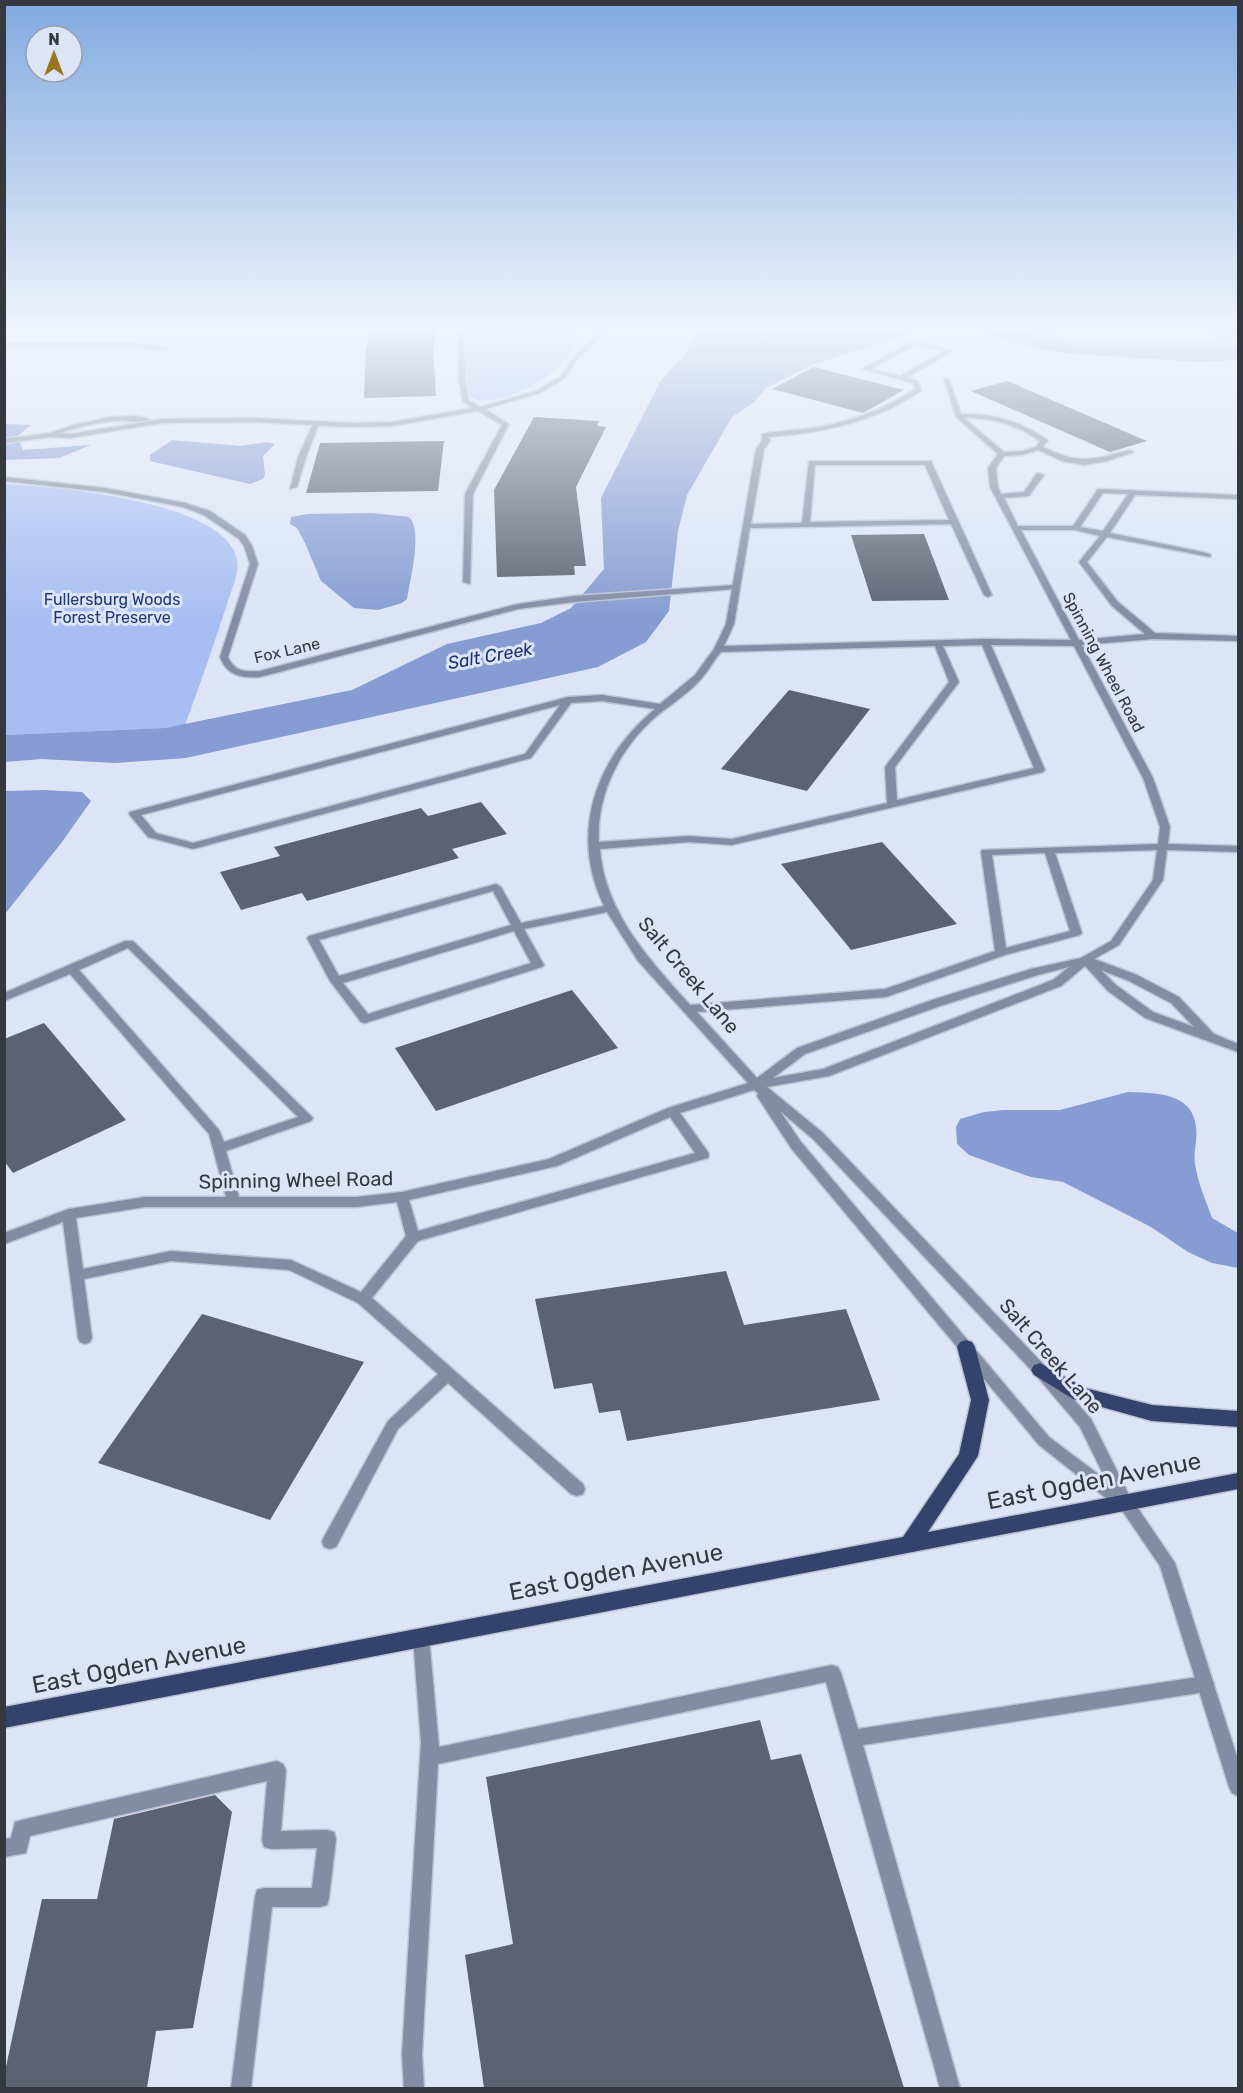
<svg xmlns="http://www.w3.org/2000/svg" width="1243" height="2093" viewBox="0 0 1243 2093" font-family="Rubik,sans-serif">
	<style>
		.green { fill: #a8bef2 }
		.forest { fill: #97aee4 }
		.water { fill: #869cd2 }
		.building { fill: #5c6272 }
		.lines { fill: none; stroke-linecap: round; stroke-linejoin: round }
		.service-casing { stroke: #bbc2d1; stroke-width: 3 }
		.minor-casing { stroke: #bbc2d1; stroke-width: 3 }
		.primary-casing { stroke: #bbc2d1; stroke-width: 3 }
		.service { fill: #828ca3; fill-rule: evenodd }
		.minor { fill: #828ca3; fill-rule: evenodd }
		.primary { fill: #34436b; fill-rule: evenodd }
		.labels { text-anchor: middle; stroke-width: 6; stroke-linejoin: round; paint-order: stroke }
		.far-park-label { font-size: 16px; fill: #223778; stroke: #dce4f6 }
		.far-street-label { font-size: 16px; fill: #35383f; stroke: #dce4f6 }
		.far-water-label { font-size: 18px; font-style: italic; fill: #203474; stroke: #dce4f6 }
		.street-label { font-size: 20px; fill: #35383f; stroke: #dce4f6 }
		.near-street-label { font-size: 24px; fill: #35383f; stroke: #dce4f6 }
	</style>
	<rect width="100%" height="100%" fill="#dce4f6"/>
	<!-- green -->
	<g class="green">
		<path d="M467,327H570L582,329C575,342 568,359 557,369C542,383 484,414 467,394L464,350Z"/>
		<path d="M4,484C55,487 226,500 237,560C240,572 231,591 227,604C214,644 200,685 185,725L165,728L5,735Z"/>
	</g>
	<!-- forest -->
	<path class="forest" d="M1018,327H1039L1069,339L1216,341L1204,327H1238V347C1175,352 1074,358 1018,327Z"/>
	<!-- water -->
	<g class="water">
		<path d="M698,327H1018C1074,358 1175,352 1238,347V360L1198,362L1061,353L1020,344L986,333L952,330L912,333L817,363L792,375L766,388L753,403L732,417L687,495L678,531L669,611L646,642L598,667L186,758L115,763L42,759L5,762V735L165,728L352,690L447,644L541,623L571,608L604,569L601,498L661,380L684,356Z"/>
		<polygon points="5,424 31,425 18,436 23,450 91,445 59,458 5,460"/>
		<polygon points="172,440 240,446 266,442 275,444 263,456 265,475 263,479 250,484 150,461 150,455"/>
		<path d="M372,513L409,517C423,530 410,581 407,599L402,603L378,610L354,608L321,581L305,543L297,528L290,524L291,517L308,514Z"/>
		<polygon points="44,790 82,792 91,801 62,842 5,914 5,791"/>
		<path d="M1128,1092C1154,1093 1193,1092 1196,1127C1198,1139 1193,1152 1195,1164C1198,1183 1206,1201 1212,1218L1238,1233V1268L1212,1263L1188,1252L1151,1227L1063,1182L1031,1177L969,1155L957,1144L956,1127L960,1119L984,1112L1004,1110H1060Z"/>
	</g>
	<!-- building -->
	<g class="building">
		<polygon points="373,327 438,327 433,349 436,396 364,398 366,348"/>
		<polygon points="814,367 904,390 863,413 772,389"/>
		<polygon points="1007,381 1147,441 1110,452 971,391"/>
		<polygon points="534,417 599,421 597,426 606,427 576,487 586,566 574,566 575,575 497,577 494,490"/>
		<polygon points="444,441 438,491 306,493 320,443"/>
		<polygon points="924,534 949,600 872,601 851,535"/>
		<polygon points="789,690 870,709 807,791 721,769"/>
		<polygon points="481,802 507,834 452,849 459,858 307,901 302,893 241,910 220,872 280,856 274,847 421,808 428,816"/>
		<polygon points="882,842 957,924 851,950 781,864"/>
		<polygon points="572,990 618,1048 436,1111 395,1048"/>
		<polygon points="44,1023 126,1120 13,1173 4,1161 4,1039"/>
		<polygon points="726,1271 744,1325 846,1309 880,1400 627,1441 620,1410 599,1413 592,1383 554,1389 535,1299"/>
		<polygon points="202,1314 364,1362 270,1520 98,1463"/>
		<polygon points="760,1720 771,1760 801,1754 904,2088 484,2088 465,1955 513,1944 486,1777"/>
		<polygon points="215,1795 232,1812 193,2028 156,2031 147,2088 4,2088 4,2076 42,1899 97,1899 114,1819"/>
	</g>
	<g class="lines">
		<!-- service casing -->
		<g class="service-casing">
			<g id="service">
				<path d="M913,341L953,351L907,378L918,381L921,391C875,422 823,433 768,437L770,441L764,449L751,524L802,523L809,461H931L992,595L988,597L984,595L951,524L750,528L734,624L724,646L985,639L1071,640L990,487L988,468L998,454L956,417L944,378L949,379L961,414C992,413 1020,421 1046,439L1048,440L1043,447C1080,465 1092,460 1130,450L1134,452L1107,461L1084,465L1062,461L1038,450L1022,455L1004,456L996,468L998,487L1001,494L1024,492L1037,473L1044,475L1029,496L1004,498L1018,526H1073L1098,489H1101L1238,495V499L1135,495L1110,533L1207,553L1211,555L1210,557L1107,537L1087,562L1118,602L1155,633L1238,636V641L1153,639L1082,645L1153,778L1170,827L1168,844L1238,846V852L1167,850L1163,880L1119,945L1094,959L1137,975L1179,997L1214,1034L1238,1044V1052L1145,1018L1108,991L1085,966L1061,986L829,1076L767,1087L823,1133L1045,1366L1091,1419L1133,1503L1131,1508L1125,1510L1116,1506L1039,1445L791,1148L757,1096L758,1093L754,1090L680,1113L708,1152L709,1155L708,1158L418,1241L372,1298L583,1484L585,1489L583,1494L577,1496L571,1494L448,1383L398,1429L336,1547L330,1549L324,1547L322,1542L324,1537L388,1421L438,1374L358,1303L289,1270L171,1261L84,1279L92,1338L90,1342L85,1344L80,1342L78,1338L63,1222L4,1244V1233L69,1209L145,1197H226L209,1134L70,974L4,1001V993L125,941H133L313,1118L311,1121L226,1151L239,1197H356L402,1192L549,1159L668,1108L748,1083L638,961L607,912L524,929L544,965L542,967L365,1023L361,1022L330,981L307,938L309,936L496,884L501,887L521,923L604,906C569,833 595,759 655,709L602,701L571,703L531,758L193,849L148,837L129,814L130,812L568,697L602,695L660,704L695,675L714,649L726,624L756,449L762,441V434C775,431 789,431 803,429C844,424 881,412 915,389L913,383L862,369ZM916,344L944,351L900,376L871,369ZM964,418C992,417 1017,425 1040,441L1036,447L1022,451L1004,452ZM815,465H925L949,520L810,522ZM1103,493L1128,494L1103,531L1080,527ZM1021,530H1075L1100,536L1079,562L1112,606L1145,634L1079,640ZM982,645L1034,768L897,800L895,767L959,682L943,646ZM991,645L1074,646L1143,778L1160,827L1158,844L982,850L981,852L995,951L885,989L690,1005C649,959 605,913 600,849L689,842L732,845L1043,772L1045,770ZM935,646L949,682L885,767L887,803L732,839L689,836L599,842C596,800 616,756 646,726C663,708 686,697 702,678C709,670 714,660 721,652ZM560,705L525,754L193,843L156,833L141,815ZM1157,850L1153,880L1111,941L1081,958L1031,969L932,1000L797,1048L757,1078L697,1012L886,997L1005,955L1080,935L1082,933L1055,853ZM1045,853L1070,931L1006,948L992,855ZM493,891L511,925L339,976L319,940ZM514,931L531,963L368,1014L343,983ZM128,948L298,1117L224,1142L219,1130L79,970ZM1069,967L1053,980L823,1069L773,1078L805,1054L940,1006L1038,975ZM1101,970L1129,981L1171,1003L1194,1027L1153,1012L1116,985ZM780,1111L813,1139L1035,1374L1080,1427L1106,1480L1049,1437L801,1142ZM670,1117L695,1153L418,1231L409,1200L557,1166ZM397,1202L406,1236L361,1292L291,1260L171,1251L83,1269L76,1218L145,1207H356Z"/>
				<polygon points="316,422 319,424 306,457 297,487 290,489 298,457 313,424"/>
				<polygon points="421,1629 427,1632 429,1637 439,1747 832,1665 838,1667 841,1673 858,1729 1205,1676 1211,1678 1214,1684 1211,1690 1205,1692 863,1745 960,2088 940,2088 826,1682 438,1764 422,2054 424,2088 404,2088 402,2054 421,1742 413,1637 415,1632"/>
				<polygon points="277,1761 283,1764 286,1770 281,1831 327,1830 334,1832 336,1839 329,1898 327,1905 320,1907 272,1907 251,2088 231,2088 255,1897 257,1890 264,1888 312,1888 317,1848 271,1849 264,1847 262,1840 267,1781 30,1836 26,1853 4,1857 4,1839 11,1838 15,1822 22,1820"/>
			</g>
		</g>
		<!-- minor casing -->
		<g class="minor-casing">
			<g id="minor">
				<path d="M458,327H464L465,381L469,401L480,407L536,391L561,376L573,358L605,327H611L577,360L565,378L540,393L485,409L509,424L473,494L470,584L463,582L465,494L502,425L478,411L392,426L351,427L255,422L163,423L70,438L51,437L4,443V439L50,433L73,425L111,417L135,416L150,419C141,424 124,420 113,421C95,423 77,427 61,433L70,434L163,419L255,418L351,423L392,422L472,408L463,402L459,381Z"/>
				<polygon points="4,343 133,343 170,348 167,350 133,347 4,347"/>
				<path d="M4,477L105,488L185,503L210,511L245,535L252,546L258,564L228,657C234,672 246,672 260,671L518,604L574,596L735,585L739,587L735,589L574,602L518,609L260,677C242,678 227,676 220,657L250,564L244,546L239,539L204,515L183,507L105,492L4,481Z"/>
				<polygon points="1125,1496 1131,1498 1175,1563 1238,1760 1238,1796 1232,1793 1229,1787 1160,1566 1117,1503 1119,1498"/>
			</g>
		</g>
		<!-- primary casing -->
		<g class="primary-casing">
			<g id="primary">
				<polygon points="966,1340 972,1342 975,1347 989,1400 978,1456 928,1532 1238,1473 1238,1489 4,1728 4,1707 903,1537 959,1454 971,1400 957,1347 960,1342"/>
				<polygon points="1040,1363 1085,1388 1152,1405 1238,1411 1238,1427 1152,1421 1073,1399 1034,1375 1031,1370 1034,1365"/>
			</g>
		</g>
		<!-- service -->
		<use href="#service" class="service"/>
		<!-- minor -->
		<use href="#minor" class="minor"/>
		<!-- primary -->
		<use href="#primary" class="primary"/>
	</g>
	<!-- sky -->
	<linearGradient id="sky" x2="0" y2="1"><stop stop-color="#81aadf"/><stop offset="0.53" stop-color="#eff3fb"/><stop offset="1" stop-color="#eff3fb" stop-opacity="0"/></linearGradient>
	<rect width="1243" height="620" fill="url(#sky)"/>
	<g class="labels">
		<!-- far-park labels -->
		<g class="far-park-label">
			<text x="112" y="605">Fullersburg Woods<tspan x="112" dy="18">Forest Preserve</tspan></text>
		</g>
		<!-- far-street labels -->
		<g class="far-street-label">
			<text transform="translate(287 650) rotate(-13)" y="6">Fox Lane</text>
			<text transform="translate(1104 662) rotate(62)" y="6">Spinning Wheel Road</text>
		</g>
		<!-- far-water labels -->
		<g class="far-water-label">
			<text transform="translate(490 656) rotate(-10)" y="6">Salt Creek</text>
		</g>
		<!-- street labels -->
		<g class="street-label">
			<text transform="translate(689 975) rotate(50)" y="7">Salt Creek Lane</text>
			<text transform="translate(296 1180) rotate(-1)" y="7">Spinning Wheel Road</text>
			<text transform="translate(1051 1356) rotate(49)" y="7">Salt Creek Lane</text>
		</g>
		<!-- near-street labels -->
		<g class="near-street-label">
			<text transform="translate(1094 1481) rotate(-11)" y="8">East Ogden Avenue</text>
			<text transform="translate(616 1572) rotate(-11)" y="8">East Ogden Avenue</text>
			<text transform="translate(139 1665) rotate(-11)" y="8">East Ogden Avenue</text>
		</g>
	</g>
	<!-- border -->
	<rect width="1243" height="2093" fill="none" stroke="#35383f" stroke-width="12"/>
	<!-- north arrow -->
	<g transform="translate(54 54)"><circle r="28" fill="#dce4f6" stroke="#999fad" stroke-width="1.5"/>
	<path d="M0-4.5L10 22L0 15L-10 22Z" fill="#97761f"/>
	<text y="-9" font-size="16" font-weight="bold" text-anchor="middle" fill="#35383f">N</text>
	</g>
</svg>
